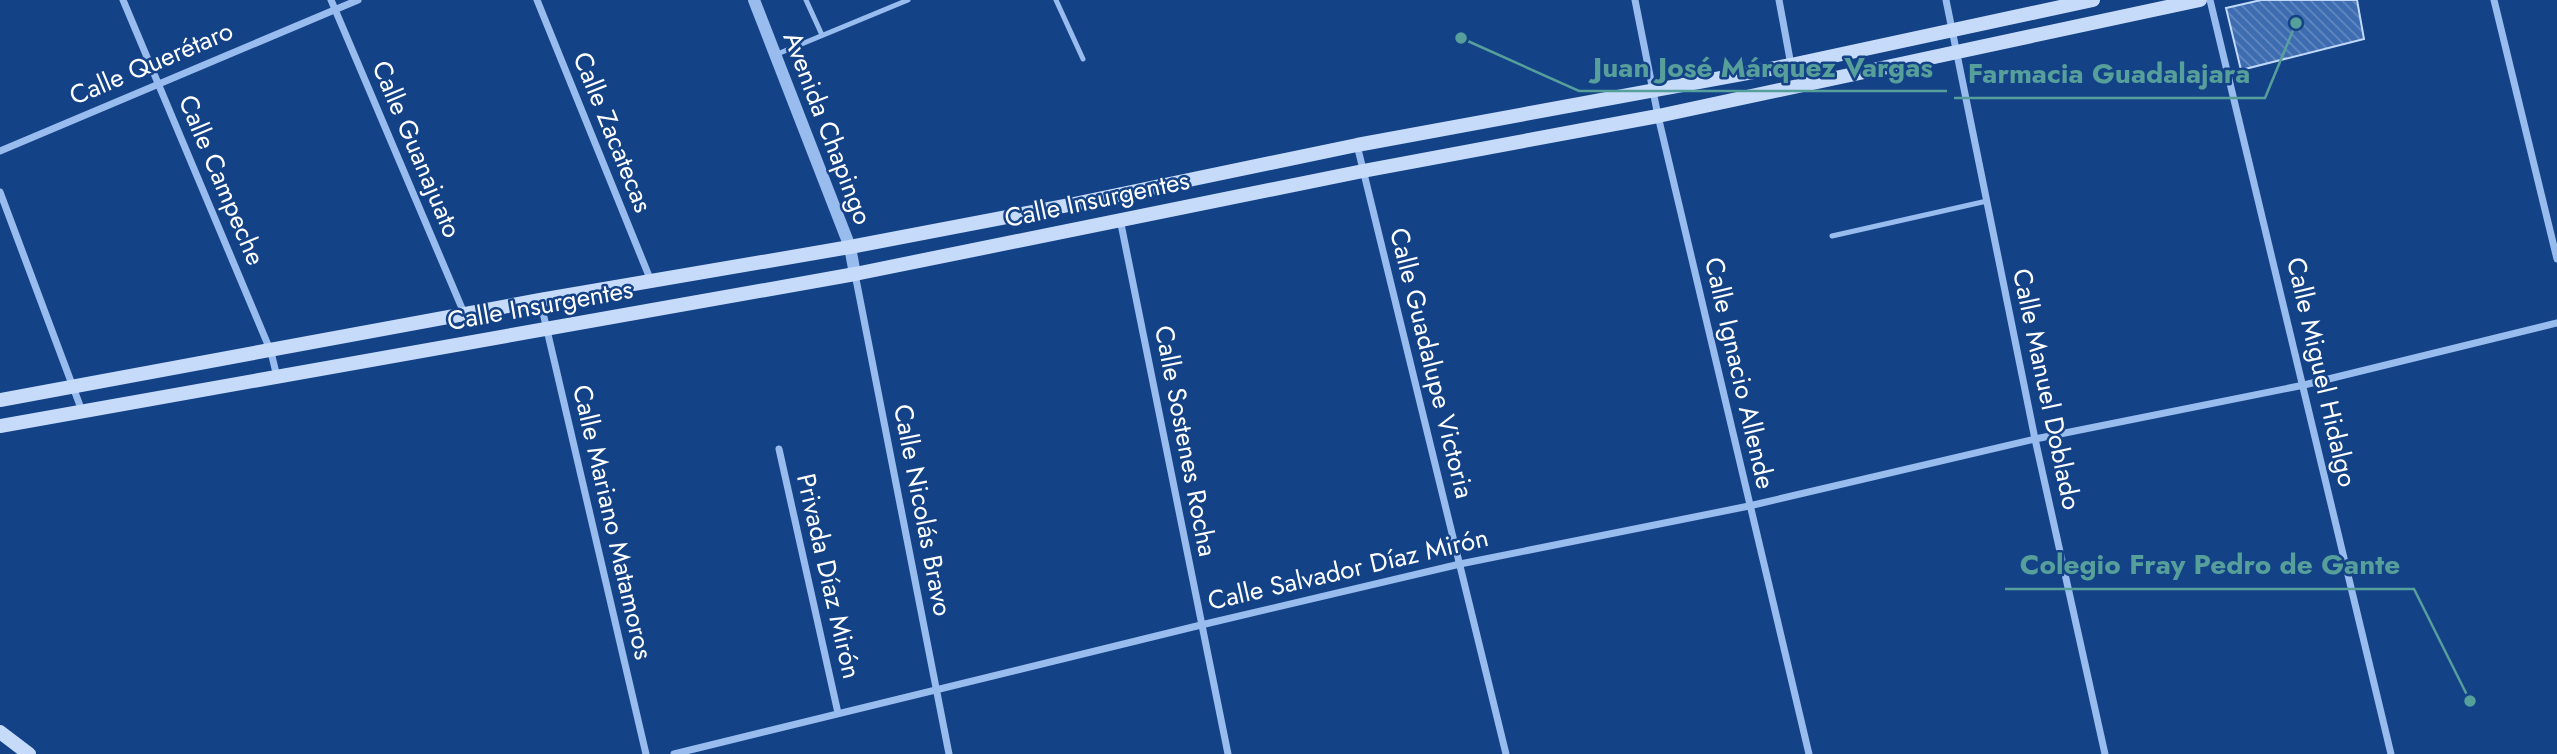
<svg xmlns="http://www.w3.org/2000/svg" width="2557" height="754" viewBox="0 0 2557 754" font-family="Jost,sans-serif">
	<style>
		.building { fill: url(#building-back-hatch); stroke: #bfd8fb; stroke-width: 2 }
		.lines { fill: none; stroke-linecap: round; stroke-linejoin: round }
		.service { stroke: #99bcef; stroke-width: 5 }
		.minor { stroke: #99bcef; stroke-width: 7 }
		.tertiary { stroke: #99bcef; stroke-width: 12 }
		.secondary { stroke: #c6dbfa; stroke-width: 14 }
		.labels { text-anchor: middle; stroke-width: 5; stroke-linejoin: round; paint-order: stroke }
		.street-label { font-size: 26px; fill: #fff; stroke: #144287 }
		.leader { fill: none; stroke: #579f9a; stroke-width: 2.5 }
		.callout-dot { fill: #579f9a; stroke: #144287; stroke-width: 2.5 }
		.callout-label { font-size: 28px; text-anchor: middle; font-weight: bold; fill: #579f9a; stroke: #144287; stroke-width: 5; stroke-linejoin: round; paint-order: stroke }
	</style>
	<defs>
		<pattern id="building-back-hatch" width="6" height="6" patternUnits="userSpaceOnUse" patternTransform="scale(1.75)"><rect width="6" height="6" fill="#3d6cb1"/><path d="M-1 5l2 2M0 0l6 6M5-1l2 2" fill="none" stroke="#6489c1"/></pattern>
	</defs>
	<rect width="100%" height="100%" fill="#144287"/>
	<!-- building -->
	<polygon class="building" points="2261,0 2357,0 2364,39 2241,70 2226,8"/>
	<g class="lines">
		<!-- service -->
		<g class="service">
			<polyline points="806,0 822,35"/>
			<polyline points="1056,0 1083,59"/>
			<polyline points="775,55 908,0"/>
			<polyline points="1832,236 1987,201"/>
		</g>
		<!-- minor -->
		<g class="minor">
			<polyline points="123,0 271,352 277,377"/>
			<polyline points="331,0 464,313"/>
			<polyline points="537,0 651,281"/>
			<polyline points="1635,0 1658,116 1809,754"/>
			<polyline points="1779,0 1791,65"/>
			<polyline points="1946,0 2035,439 2105,754"/>
			<polyline points="2210,0 2391,754"/>
			<polyline points="2494,0 2557,259"/>
			<polyline points="1357,145 1506,754"/>
			<polyline points="0,151 358,0"/>
			<polyline points="0,192 82,411"/>
			<polyline points="1120,219 1228,754"/>
			<polyline points="855,274 949,754"/>
			<polyline points="540,300 646,754"/>
			<polyline points="779,449 838,713"/>
			<polyline points="674,754 1201,625 1460,564 1749,506 2035,439 2304,385 2557,323"/>
		</g>
		<!-- tertiary -->
		<polyline class="tertiary" points="754,0 850,247 855,274"/>
		<!-- secondary -->
		<g class="secondary">
			<polyline points="0,400 540,300 850,247 1069,205 1357,145 1791,65 2093,0"/>
			<polyline points="0,426 855,274 1363,171 1658,116 2200,0"/>
			<polyline points="0,732 29,754"/>
		</g>
	</g>
	<g class="labels">
		<!-- street labels -->
		<g class="street-label">
			<text transform="translate(151 63) rotate(-23)" y="9">Calle Querétaro</text>
			<text transform="translate(828 128) rotate(69)" y="9">Avenida Chapingo</text>
			<text transform="translate(613 132) rotate(68)" y="9">Calle Zacatecas</text>
			<text transform="translate(417 149) rotate(67)" y="9">Calle Guanajuato</text>
			<text transform="translate(222 180) rotate(67)" y="9">Calle Campeche</text>
			<text transform="translate(1097 199) rotate(-12)" y="9">Calle Insurgentes</text>
			<text transform="translate(540 305) rotate(-10)" y="9">Calle Insurgentes</text>
			<text transform="translate(1432 363) rotate(76)" y="9">Calle Guadalupe Victoria</text>
			<text transform="translate(2322 372) rotate(77)" y="9">Calle Miguel Hidalgo</text>
			<text transform="translate(1740 373) rotate(77)" y="9">Calle Ignacio Allende</text>
			<text transform="translate(2047 389) rotate(78)" y="9">Calle Manuel Doblado</text>
			<text transform="translate(1186 441) rotate(79)" y="9">Calle Sostenes Rocha</text>
			<text transform="translate(923 510) rotate(79)" y="9">Calle Nicolás Bravo</text>
			<text transform="translate(613 522) rotate(77)" y="9">Calle Mariano Matamoros</text>
			<text transform="translate(1348 569) rotate(-13)" y="9">Calle Salvador Díaz Mirón</text>
			<text transform="translate(829 576) rotate(77)" y="9">Privada Díaz Mirón</text>
		</g>
	</g>
	<!-- callouts -->
	<path class="leader" d="M1461 38L1579 91H1947M2296 23L2265 98H1954M2470 701L2414 589H2005"/>
	<g class="callout-dot">
		<circle cx="1461" cy="38" r="7"/>
		<circle cx="2296" cy="23" r="7"/>
		<circle cx="2470" cy="701" r="7"/>
	</g>
	<g class="callout-label">
		<text x="1763" y="77">Juan José Márquez Vargas</text>
		<text x="2109" y="83">Farmacia Guadalajara</text>
		<text x="2210" y="574">Colegio Fray Pedro de Gante</text>
	</g>
</svg>
